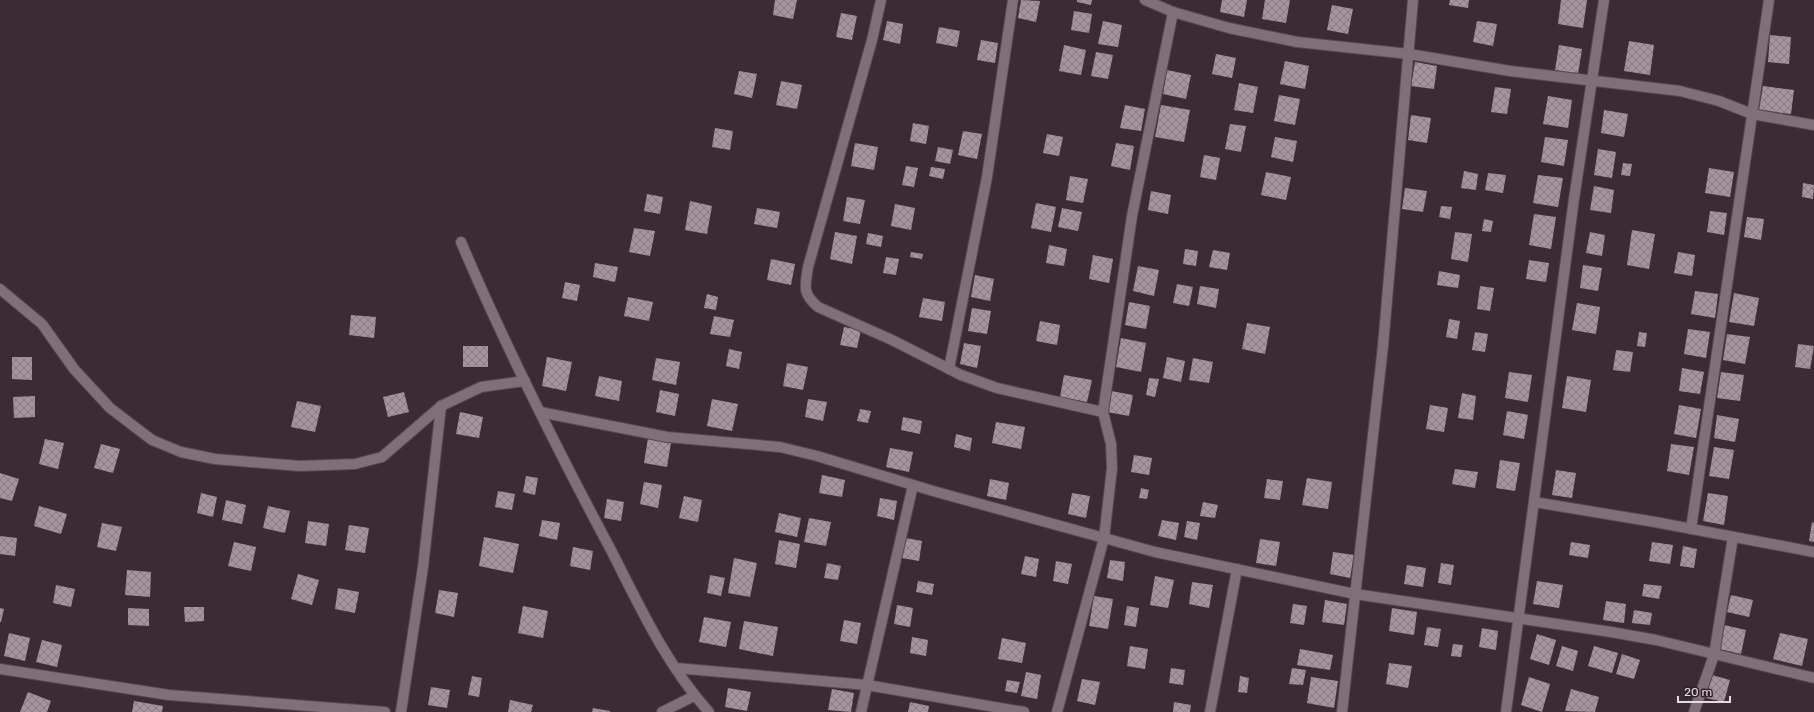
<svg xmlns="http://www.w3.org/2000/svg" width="1814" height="712" viewBox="0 0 1814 712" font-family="Rubik,sans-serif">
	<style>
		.building { fill: url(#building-cross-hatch) }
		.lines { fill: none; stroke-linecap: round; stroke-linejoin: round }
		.minor-casing { stroke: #55484e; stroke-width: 12 }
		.minor { stroke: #806f77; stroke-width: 10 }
	</style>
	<defs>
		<pattern id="building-cross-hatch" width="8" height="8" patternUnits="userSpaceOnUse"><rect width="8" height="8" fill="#a5939c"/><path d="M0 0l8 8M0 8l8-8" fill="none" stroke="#887b81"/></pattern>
	</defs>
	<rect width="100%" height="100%" fill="#3b2c33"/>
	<!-- building -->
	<g class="building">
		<polygon points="775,0 797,0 793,19 773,15"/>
		<polygon points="1021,0 1040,1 1036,22 1018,18"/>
		<polygon points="1077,0 1092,0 1091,5 1077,2"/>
		<polygon points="1222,0 1247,0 1244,17 1220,12"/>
		<polygon points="1265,0 1290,0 1286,23 1262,19"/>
		<polygon points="1450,0 1469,0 1468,8 1449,5"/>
		<polygon points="1561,0 1587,0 1583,28 1558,24"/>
		<polygon points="1332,5 1353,9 1348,34 1327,30"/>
		<polygon points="1074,11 1092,14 1089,33 1071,30"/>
		<polygon points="841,13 857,16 852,40 836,37"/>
		<polygon points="887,21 903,24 900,44 883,40"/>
		<polygon points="1103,21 1122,25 1118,47 1098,44"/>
		<polygon points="1477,21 1497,24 1493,46 1473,42"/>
		<polygon points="939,27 960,31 957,47 936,43"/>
		<polygon points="1770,35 1791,37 1789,64 1768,62"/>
		<polygon points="981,40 998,43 995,63 977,60"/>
		<polygon points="1629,41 1654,45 1650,75 1624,71"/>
		<polygon points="1064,45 1086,50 1081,75 1059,71"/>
		<polygon points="1559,45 1582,49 1578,74 1555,70"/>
		<polygon points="1096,52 1113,55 1108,79 1091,76"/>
		<polygon points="1216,54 1236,58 1232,78 1212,74"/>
		<polygon points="1285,61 1309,66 1305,89 1280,84"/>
		<polygon points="1415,62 1437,66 1434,89 1411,86"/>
		<polygon points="1167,70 1191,75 1186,99 1163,94"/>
		<polygon points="739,71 757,74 752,98 734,94"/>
		<polygon points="781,81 802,85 797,109 776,105"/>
		<polygon points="1239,83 1258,87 1253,113 1234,110"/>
		<polygon points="1763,86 1794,90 1791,114 1759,110"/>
		<polygon points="1495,87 1511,89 1507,114 1491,112"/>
		<polygon points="1279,95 1300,99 1295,125 1274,121"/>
		<polygon points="1548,96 1572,100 1568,128 1543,124"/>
		<polygon points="1125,105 1145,109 1141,131 1120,128"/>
		<polygon points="1161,105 1190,110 1184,142 1155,137"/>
		<polygon points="1604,110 1628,114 1624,137 1601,133"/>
		<polygon points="1411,115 1431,118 1427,143 1408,140"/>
		<polygon points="913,123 929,126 926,144 910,141"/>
		<polygon points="1230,124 1246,126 1241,152 1225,149"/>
		<polygon points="715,128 733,131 730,150 712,147"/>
		<polygon points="963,131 982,134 977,159 958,155"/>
		<polygon points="1047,134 1063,137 1059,156 1043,153"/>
		<polygon points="1275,137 1297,141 1293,162 1271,157"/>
		<polygon points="1545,137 1568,140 1564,166 1541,162"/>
		<polygon points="855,143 878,147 874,170 851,166"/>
		<polygon points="1116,143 1134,146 1130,170 1111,166"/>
		<polygon points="938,147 953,150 950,164 935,161"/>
		<polygon points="1598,149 1616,152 1612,178 1594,175"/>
		<polygon points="1204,155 1220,158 1216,180 1200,177"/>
		<polygon points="1623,163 1632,164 1630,176 1621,175"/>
		<polygon points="906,166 918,168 914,187 902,185"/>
		<polygon points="931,167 945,169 943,179 929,176"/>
		<polygon points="1709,168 1734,172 1730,197 1705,193"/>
		<polygon points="1464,171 1478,174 1476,190 1461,188"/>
		<polygon points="1266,172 1291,177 1286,200 1261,195"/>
		<polygon points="1488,173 1506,175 1503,193 1485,190"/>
		<polygon points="1538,175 1563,178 1558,207 1533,203"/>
		<polygon points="1070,176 1088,179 1083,203 1066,200"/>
		<polygon points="1803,183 1814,185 1813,199 1802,197"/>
		<polygon points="1594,186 1614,190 1611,213 1590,210"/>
		<polygon points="1405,188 1427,191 1423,212 1402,209"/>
		<polygon points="1151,191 1171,195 1168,214 1148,210"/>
		<polygon points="647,194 663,197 660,214 644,211"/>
		<polygon points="847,197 865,200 860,224 843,221"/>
		<polygon points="690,201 712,206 707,234 685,230"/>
		<polygon points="1036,203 1056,207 1051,232 1031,228"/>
		<polygon points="895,204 915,208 911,230 891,226"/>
		<polygon points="1441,206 1452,207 1450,219 1439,217"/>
		<polygon points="757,208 780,212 777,228 754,224"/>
		<polygon points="1062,208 1082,212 1078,231 1058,227"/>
		<polygon points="1710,211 1727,213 1724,235 1707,232"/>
		<polygon points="1534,214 1556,217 1551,249 1529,245"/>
		<polygon points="1747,217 1764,219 1761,240 1744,237"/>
		<polygon points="1484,219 1493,221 1491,232 1482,231"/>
		<polygon points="634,228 655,231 650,256 629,252"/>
		<polygon points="1632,230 1655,234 1649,269 1627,265"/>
		<polygon points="835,232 857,236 852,264 830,259"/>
		<polygon points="1455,232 1472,234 1468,262 1451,259"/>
		<polygon points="1590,232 1605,235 1602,256 1586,253"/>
		<polygon points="868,233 883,236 881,247 866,244"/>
		<polygon points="1049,245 1067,249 1064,266 1046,263"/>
		<polygon points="1185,249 1198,251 1196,266 1183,264"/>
		<polygon points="1213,250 1230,253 1227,270 1209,267"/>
		<polygon points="911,252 923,254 922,259 910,257"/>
		<polygon points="1678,252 1695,255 1692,276 1674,273"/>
		<polygon points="1093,255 1113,259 1109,283 1089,279"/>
		<polygon points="886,257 899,259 896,275 883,273"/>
		<polygon points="771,259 795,264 791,285 767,280"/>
		<polygon points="1529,260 1549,263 1546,282 1526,279"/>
		<polygon points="595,263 618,267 615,282 593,277"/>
		<polygon points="1583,265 1602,268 1598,291 1580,288"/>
		<polygon points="1138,266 1159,270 1154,296 1133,291"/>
		<polygon points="1439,271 1460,275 1458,288 1437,285"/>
		<polygon points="975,275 994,279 990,301 971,297"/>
		<polygon points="565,282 580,285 577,301 562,298"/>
		<polygon points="1177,284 1193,287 1189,306 1173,303"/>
		<polygon points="1200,286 1219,289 1216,308 1197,304"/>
		<polygon points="1480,286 1494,288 1490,311 1477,309"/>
		<polygon points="1695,291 1718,294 1715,318 1691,314"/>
		<polygon points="1734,293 1759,298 1754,326 1729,322"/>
		<polygon points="707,294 718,297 716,310 704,308"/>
		<polygon points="628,297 653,302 649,321 624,316"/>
		<polygon points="923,298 945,302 942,321 919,317"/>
		<polygon points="1129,302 1150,306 1146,329 1125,325"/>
		<polygon points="1577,303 1600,307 1596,334 1572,330"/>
		<polygon points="972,308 991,311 987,334 968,331"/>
		<polygon points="351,315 376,317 374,338 349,335"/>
		<polygon points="714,316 734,320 730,337 710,334"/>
		<polygon points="1449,319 1460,321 1457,339 1446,337"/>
		<polygon points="1040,321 1060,325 1057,345 1036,341"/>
		<polygon points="1247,323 1270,327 1265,354 1242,349"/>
		<polygon points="844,327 861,330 857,348 840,345"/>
		<polygon points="1688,329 1710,332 1706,358 1684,354"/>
		<polygon points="1475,332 1488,334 1485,352 1472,350"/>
		<polygon points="1639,332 1647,333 1645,347 1637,346"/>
		<polygon points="1727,334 1750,337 1745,364 1723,360"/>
		<polygon points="1121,338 1146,343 1141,372 1116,367"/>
		<polygon points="964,343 981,346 977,368 960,364"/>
		<polygon points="1798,344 1814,346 1810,369 1795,367"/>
		<rect x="463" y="346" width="25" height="21"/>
		<polygon points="729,349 742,352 739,369 726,366"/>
		<polygon points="1616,350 1633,352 1630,372 1613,370"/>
		<polygon points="12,357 32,357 32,380 12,379"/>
		<polygon points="547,357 572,362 566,391 542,386"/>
		<polygon points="1167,357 1185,361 1181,382 1163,378"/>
		<polygon points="656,358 680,362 676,385 652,380"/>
		<polygon points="1193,358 1213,362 1209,383 1189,380"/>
		<polygon points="787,363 808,367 803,390 783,386"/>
		<polygon points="1682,368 1704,372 1700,394 1679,391"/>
		<polygon points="1509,372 1532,375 1528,402 1505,398"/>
		<polygon points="1721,372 1744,375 1740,401 1717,398"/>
		<polygon points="1064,375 1092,380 1087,402 1060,397"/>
		<polygon points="599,376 622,381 619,401 595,396"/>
		<polygon points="1567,376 1591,380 1586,412 1562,408"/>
		<polygon points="1149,378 1159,379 1155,397 1146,395"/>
		<polygon points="660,390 679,394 675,416 656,412"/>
		<polygon points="1111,391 1133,395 1129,416 1107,412"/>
		<polygon points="404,392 409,412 388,417 383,397"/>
		<polygon points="1462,393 1476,396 1473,420 1458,418"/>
		<polygon points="35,396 35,417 14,418 13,397"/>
		<polygon points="712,399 738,404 732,431 707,426"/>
		<polygon points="808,399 827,402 823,421 805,417"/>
		<polygon points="297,401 321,406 315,432 291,427"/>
		<polygon points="1430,405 1448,408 1444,432 1426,429"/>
		<polygon points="1679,405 1701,409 1696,438 1674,434"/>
		<polygon points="860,409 871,411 868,423 857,421"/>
		<polygon points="1507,411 1528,415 1524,439 1503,435"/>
		<polygon points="460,412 483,417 479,438 456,434"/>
		<polygon points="1717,415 1739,419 1735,442 1714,438"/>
		<polygon points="903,417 922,421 920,434 901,430"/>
		<polygon points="996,422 1025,427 1021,449 992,443"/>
		<polygon points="956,434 972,438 970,451 954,447"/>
		<polygon points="648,438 671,443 667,467 644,463"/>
		<polygon points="45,439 64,443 58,469 39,464"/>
		<polygon points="101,444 120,449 113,473 94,468"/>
		<polygon points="1671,444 1694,447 1689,475 1667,471"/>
		<polygon points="1714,447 1734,450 1729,479 1709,476"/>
		<polygon points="890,448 913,452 909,472 886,467"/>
		<polygon points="1134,455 1152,458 1149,475 1131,472"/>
		<polygon points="1500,460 1520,463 1515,491 1496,488"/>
		<polygon points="1455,469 1478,472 1475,488 1452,484"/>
		<polygon points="1556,470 1576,473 1572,498 1552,495"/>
		<polygon points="0,473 19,479 12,501 0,498"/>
		<polygon points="822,475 845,480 842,497 819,493"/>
		<polygon points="526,476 538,478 535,495 523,492"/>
		<polygon points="1307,478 1332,482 1328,509 1302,505"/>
		<polygon points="990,479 1009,483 1006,500 987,496"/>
		<polygon points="1267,479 1283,481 1280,500 1264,498"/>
		<polygon points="644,482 662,485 658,508 640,504"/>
		<polygon points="1141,488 1149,490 1147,499 1139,498"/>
		<polygon points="498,491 515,494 512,510 495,507"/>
		<polygon points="201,493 217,497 213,517 197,513"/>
		<polygon points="1072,493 1090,496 1086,518 1068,514"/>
		<polygon points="1708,493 1728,496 1724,525 1703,521"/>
		<polygon points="684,496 702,500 698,522 679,518"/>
		<polygon points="880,498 897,501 894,520 877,516"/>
		<polygon points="607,499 624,502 621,521 604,518"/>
		<polygon points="226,500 246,505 242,524 222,520"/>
		<polygon points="1203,502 1218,505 1215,518 1200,516"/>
		<polygon points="39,506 67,514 61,534 34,526"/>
		<polygon points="268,506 290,511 285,533 263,528"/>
		<polygon points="779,513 801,518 797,537 775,532"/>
		<polygon points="809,518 831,522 826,546 804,542"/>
		<polygon points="542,520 560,523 557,540 539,536"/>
		<polygon points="1162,520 1179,523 1176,540 1158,536"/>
		<polygon points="308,521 329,524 326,546 305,543"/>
		<polygon points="1187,521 1200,523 1197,540 1184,537"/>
		<polygon points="1812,522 1814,523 1814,542 1809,541"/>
		<polygon points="102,523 122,527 116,551 97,547"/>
		<polygon points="349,525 369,528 365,553 345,550"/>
		<polygon points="0,536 17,538 15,556 0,554"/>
		<polygon points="484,537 519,544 513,573 479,566"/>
		<polygon points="906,538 922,541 919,561 902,558"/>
		<polygon points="1260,539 1280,542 1276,566 1256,563"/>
		<polygon points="779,540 800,544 796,568 775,564"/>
		<polygon points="234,542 256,547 251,571 228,566"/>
		<polygon points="1571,542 1590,545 1588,558 1569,555"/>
		<polygon points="1652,542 1673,545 1670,564 1649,561"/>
		<polygon points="1683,546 1697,549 1694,568 1680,566"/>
		<polygon points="573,547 593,551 590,570 570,566"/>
		<polygon points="1333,552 1354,555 1350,578 1330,574"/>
		<polygon points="1025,556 1039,559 1036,577 1021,574"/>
		<polygon points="734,558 757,563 750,597 728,593"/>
		<polygon points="1110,560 1125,562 1123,581 1107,578"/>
		<polygon points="1056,561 1072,564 1068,584 1053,581"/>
		<polygon points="827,563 841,566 838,580 824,578"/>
		<polygon points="1441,563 1454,565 1451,585 1438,583"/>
		<polygon points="1407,565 1426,568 1423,587 1404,584"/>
		<polygon points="127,570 151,572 150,597 125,595"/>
		<polygon points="298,574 319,580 312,605 291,599"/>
		<polygon points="710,575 725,578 721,596 707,593"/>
		<polygon points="1155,576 1174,580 1168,608 1150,605"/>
		<polygon points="918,581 934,584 932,595 916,592"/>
		<polygon points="1537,581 1563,585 1559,608 1533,604"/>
		<polygon points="1192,582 1213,585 1209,608 1189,604"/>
		<polygon points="1644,584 1662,586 1659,599 1642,596"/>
		<polygon points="56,585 75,589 71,607 53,603"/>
		<polygon points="338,588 359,592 355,613 335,609"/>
		<polygon points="439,590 458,593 454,617 435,613"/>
		<polygon points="1731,595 1753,600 1749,617 1727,612"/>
		<polygon points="1094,596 1113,599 1108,629 1089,626"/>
		<polygon points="1325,600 1347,604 1344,625 1322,622"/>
		<polygon points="1606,601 1626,604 1624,623 1603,620"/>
		<polygon points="1293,604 1307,606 1304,625 1290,623"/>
		<polygon points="897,605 913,608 910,627 894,624"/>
		<polygon points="523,606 548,611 543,638 518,633"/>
		<polygon points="1127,606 1139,608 1136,627 1124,625"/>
		<polygon points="184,607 204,607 204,621 185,622"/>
		<polygon points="0,608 4,609 1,622 0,622"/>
		<polygon points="128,608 149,609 149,626 128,625"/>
		<polygon points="1392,608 1417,612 1414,635 1389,631"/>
		<polygon points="1634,610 1652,613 1650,625 1632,623"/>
		<polygon points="704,617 731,622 726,647 699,642"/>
		<polygon points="844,620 861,623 857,644 840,641"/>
		<polygon points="744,621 778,627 773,656 739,649"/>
		<polygon points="1724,625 1746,630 1741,654 1719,649"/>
		<polygon points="1427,627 1441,629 1438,647 1424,645"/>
		<polygon points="1482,628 1498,631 1496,650 1479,647"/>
		<polygon points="9,633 30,638 25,661 4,656"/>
		<polygon points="1780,633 1808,639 1802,666 1773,659"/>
		<polygon points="1537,634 1556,640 1549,665 1530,659"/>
		<polygon points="912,637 928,640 926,656 910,653"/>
		<polygon points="1002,638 1026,643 1022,663 998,659"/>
		<polygon points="42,640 62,645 57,667 36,662"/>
		<polygon points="1453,644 1463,645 1461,657 1451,656"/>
		<polygon points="1130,646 1148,649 1145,669 1127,666"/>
		<polygon points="1562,646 1578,651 1573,671 1556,666"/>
		<polygon points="1594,646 1618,653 1612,673 1588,666"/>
		<polygon points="1300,649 1333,655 1330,670 1297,665"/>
		<polygon points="1622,654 1640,660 1634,679 1616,674"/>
		<polygon points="1389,663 1412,666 1408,688 1386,684"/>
		<polygon points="1171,668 1185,670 1183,685 1169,683"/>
		<polygon points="1292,668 1306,670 1303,685 1289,684"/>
		<polygon points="1026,672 1041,675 1037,699 1021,696"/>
		<polygon points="1712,675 1730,680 1724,702 1706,698"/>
		<polygon points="472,676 482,678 479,697 468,695"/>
		<polygon points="1240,676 1249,678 1247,693 1238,692"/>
		<polygon points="1311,677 1338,681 1334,708 1307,703"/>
		<polygon points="1529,677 1550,684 1542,712 1521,705"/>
		<polygon points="1082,679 1100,682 1095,705 1077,701"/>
		<polygon points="1007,680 1020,682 1017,693 1005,691"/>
		<polygon points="431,687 450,690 447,708 428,705"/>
		<polygon points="728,688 751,692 747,711 725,707"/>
		<polygon points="832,689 854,693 851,712 828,710"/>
		<polygon points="1571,689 1599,697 1595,712 1565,711"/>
		<polygon points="28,692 51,701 47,712 20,712"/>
		<polygon points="510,700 533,705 531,712 508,712"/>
		<polygon points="134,701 163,706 162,712 132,712"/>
		<polygon points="910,702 929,706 928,712 908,712"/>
		<polygon points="1174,702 1191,705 1190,712 1173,712"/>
		<polygon points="593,708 610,711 610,712 592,712"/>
	</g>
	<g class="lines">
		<!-- minor casing -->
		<g class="minor-casing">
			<g id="minor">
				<path d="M881,0L872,40L808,267C805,287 802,293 818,307L892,340L961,375L997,388L1103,412"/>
				<polyline points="1145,0 1173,12 1229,28 1297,42 1409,54 1510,71 1680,91 1719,101 1752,114 1814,125"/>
				<path d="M461,242C506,348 558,451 612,552C640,607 667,666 709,712"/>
				<polyline points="0,289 42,324 74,369 110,408 152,440 181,452 215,459 300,466 355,464 382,457 441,406 481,387 525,381"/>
				<polyline points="949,369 987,177 1013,0"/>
				<polyline points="540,412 667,437 780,447 817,456 933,491 1155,552 1355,594 1611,632 1656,640 1814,678"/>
				<polyline points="1534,502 1655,522 1814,552"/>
				<polyline points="1691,529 1769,0"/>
				<polyline points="676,668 867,685 1024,712"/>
				<polyline points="0,669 169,695 385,712"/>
				<polyline points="401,712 423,567 441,406"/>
				<polyline points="662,712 694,696"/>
				<polyline points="861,712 913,485"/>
				<polyline points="1057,712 1104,538 1112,468 1111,444 1103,412 1132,216 1173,12"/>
				<polyline points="1210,712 1237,569"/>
				<polyline points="1342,712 1383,346 1413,0"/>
				<polyline points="1506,712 1574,199 1604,0"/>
				<polyline points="1694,712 1714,655 1733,537"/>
			</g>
		</g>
		<!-- minor -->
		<use href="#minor" class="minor"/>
	</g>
	<!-- scale -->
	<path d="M1678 696v6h52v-6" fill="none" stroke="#e5dbe0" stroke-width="2"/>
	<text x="1684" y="696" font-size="12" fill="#e5dbe0" stroke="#312229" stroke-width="3" paint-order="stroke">20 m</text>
</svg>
